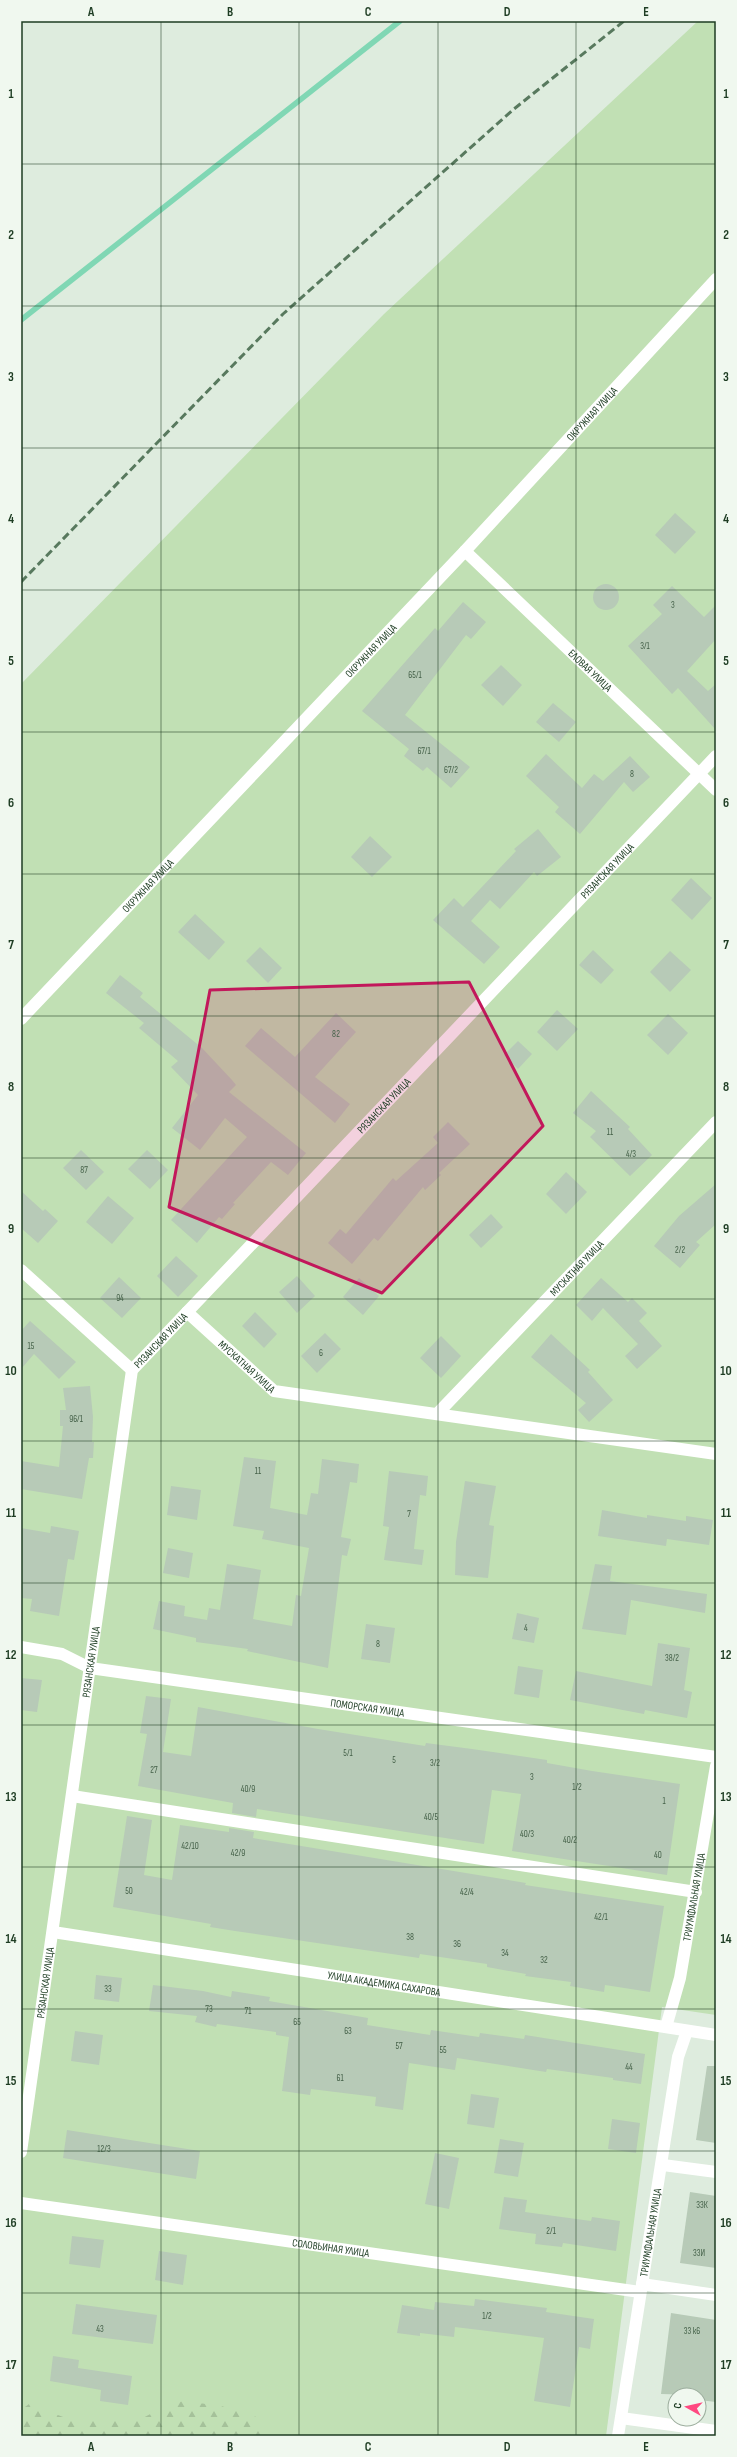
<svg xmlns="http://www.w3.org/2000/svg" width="737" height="2457" viewBox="0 0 737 2457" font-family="'Sofia Sans Condensed',sans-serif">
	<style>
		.grass { fill: #c1e0b4 }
		.forest { fill: url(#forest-firs) }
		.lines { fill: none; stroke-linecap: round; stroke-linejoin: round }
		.stream { stroke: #80d7b4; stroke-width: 5.5 }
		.building { fill: #b7cab7 }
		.minor { stroke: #fff; stroke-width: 12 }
		.rail { stroke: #58795e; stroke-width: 3; stroke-dasharray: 8 4; stroke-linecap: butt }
		.marked { fill: #c2185b; fill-opacity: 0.2; stroke: #c2185b; stroke-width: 3; stroke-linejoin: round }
		.grid { fill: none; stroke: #1e3d23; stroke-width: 1; stroke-opacity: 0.55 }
		.labels { text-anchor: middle; stroke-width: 3; stroke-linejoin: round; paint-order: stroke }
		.number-label { font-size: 9px; fill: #446048 }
		.street-label { font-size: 11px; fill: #1e3d23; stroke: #f0f8ef }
		.neatline { fill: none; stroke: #1e3d23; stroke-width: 1.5 }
		.grid-label { font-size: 13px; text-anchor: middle; font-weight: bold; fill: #1e3d23 }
	</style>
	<defs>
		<pattern id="forest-firs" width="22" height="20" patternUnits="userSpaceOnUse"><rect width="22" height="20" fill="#c1e0b4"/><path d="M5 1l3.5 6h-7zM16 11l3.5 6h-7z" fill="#a5c19a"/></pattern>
	</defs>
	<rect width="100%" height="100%" fill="#deecde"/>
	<!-- grass -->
	<polygon class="grass" points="698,21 716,21 716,2015 662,2007 606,2436 21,2436 21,684 384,314"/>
	<!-- forest -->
	<polygon class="forest" points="184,2401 221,2406 255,2416 267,2436 21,2436 21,2410 29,2404 71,2420 141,2419 169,2404"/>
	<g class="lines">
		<!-- stream -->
		<polyline class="stream" points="21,320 400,21"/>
	</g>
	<!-- building -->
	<g class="building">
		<polygon points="675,513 696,532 675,554 655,535"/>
		<circle cx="606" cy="597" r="13"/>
		<polygon points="672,586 704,617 716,605 716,639 687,671 708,691 716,684 716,730 678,688 672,694 628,646 662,614 653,605"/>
		<polygon points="463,602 486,622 471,639 466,635 405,715 470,767 451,788 427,767 423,771 404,756 409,749 362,711 435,628 438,631"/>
		<polygon points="501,665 522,685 503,706 481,685"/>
		<polygon points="553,703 576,722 559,742 536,722"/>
		<polygon points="546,754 582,788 594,774 603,781 630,756 650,777 633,792 624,782 580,834 555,812 559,807 526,776"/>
		<polygon points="538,829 561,857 537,876 534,872 500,909 490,900 471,921 500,947 484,964 433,920 454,898 463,907 516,851 514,849"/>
		<polygon points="370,836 392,857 372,877 351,857"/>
		<polygon points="691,878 712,898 692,920 671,900"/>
		<polygon points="195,914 225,942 209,960 178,932"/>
		<polygon points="260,947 282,968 268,983 246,961"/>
		<polygon points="593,950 614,970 601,984 579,965"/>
		<polygon points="670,951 691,970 670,992 650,972"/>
		<polygon points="120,975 143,993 140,997 202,1048 232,1080 236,1085 229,1092 306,1153 288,1175 271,1162 233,1203 235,1204 222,1219 219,1217 197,1243 171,1220 247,1137 225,1118 200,1150 172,1128 198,1095 171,1067 178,1061 139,1028 144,1023 106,993"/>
		<polygon points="557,1010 578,1029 557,1051 537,1032"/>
		<polygon points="336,1013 356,1032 315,1077 350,1104 335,1123 245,1046 261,1028 295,1057"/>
		<polygon points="668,1014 688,1033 668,1055 647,1035"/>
		<polygon points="518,1041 532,1054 518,1069 504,1055"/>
		<polygon points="591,1091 630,1127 628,1129 652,1155 630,1176 590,1137 596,1131 573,1113"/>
		<polygon points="448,1122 470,1144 439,1173 441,1175 425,1190 423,1187 378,1241 374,1238 352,1264 328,1243 340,1229 346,1234 393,1178 396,1181 438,1143 433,1137"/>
		<polygon points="81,1150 104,1172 86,1190 63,1168"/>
		<polygon points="147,1150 168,1170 150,1189 128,1169"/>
		<polygon points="566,1172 587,1192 566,1214 546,1194"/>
		<polygon points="716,1184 716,1224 696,1242 700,1245 680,1268 654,1246 679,1216"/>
		<polygon points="21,1191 43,1211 45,1209 58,1221 38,1243 21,1228"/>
		<polygon points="108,1196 134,1218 112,1244 86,1222"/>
		<polygon points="491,1214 503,1227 481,1248 469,1235"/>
		<polygon points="176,1256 198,1276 178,1297 157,1276"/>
		<polygon points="297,1276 315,1296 297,1313 279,1292"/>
		<polygon points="119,1277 141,1298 122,1318 100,1298"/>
		<polygon points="359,1278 379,1296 363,1315 343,1297"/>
		<polygon points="601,1278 628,1302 632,1298 647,1313 639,1321 662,1346 637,1369 625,1356 638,1344 603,1308 592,1321 576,1305"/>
		<polygon points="255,1312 277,1334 264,1348 242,1326"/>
		<polygon points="30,1321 76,1362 59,1379 34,1354 21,1369 21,1331"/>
		<polygon points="325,1333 341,1349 317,1373 301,1356"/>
		<polygon points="551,1334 590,1370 588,1372 613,1400 589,1422 578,1410 586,1403 531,1357"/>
		<polygon points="441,1336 461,1356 441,1378 420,1358"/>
		<polygon points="90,1386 93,1417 92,1442 94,1442 93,1458 89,1458 82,1499 21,1489 21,1461 59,1467 63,1426 60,1426 60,1410 66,1410 63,1388"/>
		<polygon points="244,1457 276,1461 270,1508 307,1515 311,1493 318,1494 322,1459 359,1464 357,1483 350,1482 341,1537 351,1539 347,1556 342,1555 328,1668 247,1651 248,1649 196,1642 196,1638 153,1629 159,1601 185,1606 184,1616 207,1620 209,1608 220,1610 227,1564 261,1570 253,1619 292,1626 296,1595 301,1596 309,1548 262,1539 264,1531 233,1526"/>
		<polygon points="389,1471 428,1476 426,1496 420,1495 414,1549 424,1550 422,1565 384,1560 389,1527 383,1526"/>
		<polygon points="465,1481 496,1486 489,1525 494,1526 488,1578 455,1575 456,1542"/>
		<polygon points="171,1486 201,1490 197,1520 167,1515"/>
		<polygon points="602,1510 647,1518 647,1515 686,1521 686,1516 713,1520 709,1545 667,1539 666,1546 598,1536"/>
		<polygon points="51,1526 79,1531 74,1560 68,1559 59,1616 30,1611 32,1599 21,1598 21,1528 50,1533"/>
		<polygon points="168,1548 193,1553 189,1578 163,1573"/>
		<polygon points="595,1564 612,1566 610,1581 707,1594 705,1613 631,1600 626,1635 582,1629"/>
		<polygon points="517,1613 539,1618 534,1643 512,1639"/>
		<polygon points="366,1624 395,1628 390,1663 361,1659"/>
		<polygon points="658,1643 690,1648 684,1690 692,1692 687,1718 645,1710 644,1714 570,1700 576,1671 652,1686"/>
		<polygon points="518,1666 543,1670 539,1698 514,1694"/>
		<polygon points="21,1678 42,1680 37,1712 21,1710"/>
		<polygon points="146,1696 171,1699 163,1752 191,1756 198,1707 318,1729 425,1746 426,1743 472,1749 547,1760 547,1763 592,1771 680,1784 667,1875 512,1851 521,1794 492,1790 484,1844 257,1809 256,1817 232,1813 233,1803 138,1786 147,1734 140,1733"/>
		<polygon points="127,1816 152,1820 144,1875 172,1880 180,1825 229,1832 229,1828 254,1832 253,1838 526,1883 525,1885 664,1906 650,1992 605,1985 604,1992 570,1986 571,1982 525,1976 526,1974 487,1967 487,1964 420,1954 419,1958 235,1931 210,1927 211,1924 113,1907"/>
		<polygon points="96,1975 122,1978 119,2002 94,1999"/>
		<polygon points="153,1985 203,1991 231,1997 232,1991 270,1997 269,2001 368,2018 367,2025 430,2035 431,2030 479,2037 480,2033 524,2039 525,2035 645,2054 641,2084 613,2080 613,2078 547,2069 546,2072 457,2058 455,2070 409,2063 403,2110 375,2106 376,2097 311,2089 310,2095 282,2091 289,2037 276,2035 276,2032 217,2024 216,2027 195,2022 197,2016 149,2011"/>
		<polygon points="75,2031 103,2035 99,2065 71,2061"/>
		<polygon points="707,2066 716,2066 716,2143 696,2140"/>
		<polygon points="471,2094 499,2098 494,2128 467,2124"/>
		<polygon points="612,2119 640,2123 636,2153 608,2149"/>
		<polygon points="67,2130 200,2151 196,2179 63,2158"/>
		<polygon points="500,2139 524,2143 518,2177 494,2173"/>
		<polygon points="435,2153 459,2158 449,2209 425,2204"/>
		<polygon points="690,2192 716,2196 716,2268 680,2263"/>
		<polygon points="504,2197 527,2200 525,2212 591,2221 592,2217 620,2221 616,2251 563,2243 562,2247 535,2244 536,2234 499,2229"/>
		<polygon points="72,2236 104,2240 100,2268 69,2264"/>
		<polygon points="159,2251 187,2255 183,2285 155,2280"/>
		<polygon points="475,2299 547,2308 546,2312 594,2319 590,2349 579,2347 570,2407 534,2401 544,2338 455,2327 454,2337 420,2333 420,2336 397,2333 402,2305 434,2310 435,2302 474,2306"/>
		<polygon points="76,2304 157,2315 153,2344 72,2334"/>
		<polygon points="671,2313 716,2320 716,2402 699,2400 699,2395 661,2394"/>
		<polygon points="53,2356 79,2360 78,2368 132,2376 128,2405 100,2401 101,2390 50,2381"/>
	</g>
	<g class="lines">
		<!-- minor -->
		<g class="minor">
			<path id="s1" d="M465,551L716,790"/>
			<path id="s2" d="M21,1019L465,551L716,279"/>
			<polyline points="21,1270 132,1370"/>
			<path id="s3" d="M187,1312L274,1391L716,1454"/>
			<path id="s4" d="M437,1414L716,1122"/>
			<path id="s5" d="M21,1647L62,1654L90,1668L716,1757"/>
			<polyline points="72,1796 696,1892"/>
			<path id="s6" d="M53,1932L716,2035"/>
			<path id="s7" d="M666,2027L680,1978L716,1766"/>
			<path id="s8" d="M21,2152L132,1370L716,756"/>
			<polyline points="663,2165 716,2172"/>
			<path id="s9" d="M21,2203L640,2292"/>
			<polyline points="642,2284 716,2295"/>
			<polyline points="621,2418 716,2431"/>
			<path id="s10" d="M618,2436L678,2057L687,2031"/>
		</g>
		<!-- rail -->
		<polyline class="rail" points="21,582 283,314 514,109 624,21"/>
	</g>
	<!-- marked area -->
	<path class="marked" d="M469,982L543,1126L382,1293L169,1207L210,990Z"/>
	<!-- grid -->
	<path class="grid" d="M161,21V2436M299,21V2436M438,21V2436M576,21V2436M21,164H716M21,306H716M21,448H716M21,590H716M21,732H716M21,874H716M21,1016H716M21,1158H716M21,1299H716M21,1441H716M21,1583H716M21,1725H716M21,1867H716M21,2009H716M21,2151H716M21,2293H716"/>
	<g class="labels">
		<!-- number labels -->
		<g class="number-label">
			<text x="673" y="608">3</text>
			<text x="645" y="649">3/1</text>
			<text x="415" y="678">65/1</text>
			<text x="424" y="754">67/1</text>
			<text x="451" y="773">67/2</text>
			<text x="632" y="777">8</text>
			<text x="336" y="1037">82</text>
			<text x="610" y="1135">11</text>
			<text x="631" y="1157">4/3</text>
			<text x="84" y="1173">87</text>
			<text x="680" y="1253">2/2</text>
			<text x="120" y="1301">94</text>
			<text x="31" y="1349">15</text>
			<text x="321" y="1356">6</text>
			<text x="76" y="1422">96/1</text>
			<text x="258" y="1474">11</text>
			<text x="409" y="1517">7</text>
			<text x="526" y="1631">4</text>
			<text x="378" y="1647">8</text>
			<text x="672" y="1661">38/2</text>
			<text x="348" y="1756">5/1</text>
			<text x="394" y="1763">5</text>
			<text x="435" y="1766">3/2</text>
			<text x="154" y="1773">27</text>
			<text x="532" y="1780">3</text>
			<text x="577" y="1790">1/2</text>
			<text x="248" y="1792">40/9</text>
			<text x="664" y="1804">1</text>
			<text x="431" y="1820">40/5</text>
			<text x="527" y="1837">40/3</text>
			<text x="570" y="1843">40/2</text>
			<text x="190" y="1849">42/10</text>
			<text x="238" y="1856">42/9</text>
			<text x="658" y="1858">40</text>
			<text x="129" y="1894">50</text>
			<text x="467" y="1895">42/4</text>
			<text x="601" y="1920">42/1</text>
			<text x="410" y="1940">38</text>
			<text x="457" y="1947">36</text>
			<text x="505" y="1956">34</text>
			<text x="544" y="1963">32</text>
			<text x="108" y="1992">33</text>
			<text x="209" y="2012">73</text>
			<text x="248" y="2014">71</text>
			<text x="297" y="2025">65</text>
			<text x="348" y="2034">63</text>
			<text x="399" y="2049">57</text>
			<text x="443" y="2053">55</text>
			<text x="629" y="2070">44</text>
			<text x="340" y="2081">61</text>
			<text x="104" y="2152">12/3</text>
			<text x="702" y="2208">33К</text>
			<text x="551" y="2234">2/1</text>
			<text x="699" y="2256">33И</text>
			<text x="487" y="2319">1/2</text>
			<text x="100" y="2332">43</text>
			<text x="692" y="2334">33 к6</text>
		</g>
		<!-- street labels -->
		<g class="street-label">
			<text dy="4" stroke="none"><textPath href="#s2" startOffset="832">ОКРУЖНАЯ УЛИЦА</textPath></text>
			<text dy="4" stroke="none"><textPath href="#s2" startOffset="508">ОКРУЖНАЯ УЛИЦА</textPath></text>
			<text dy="4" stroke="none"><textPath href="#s1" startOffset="173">ЕЛОВАЯ УЛИЦА</textPath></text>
			<text dy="4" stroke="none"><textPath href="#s8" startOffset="1479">РЯЗАНСКАЯ УЛИЦА</textPath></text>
			<text dy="4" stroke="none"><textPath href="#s2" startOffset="184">ОКРУЖНАЯ УЛИЦА</textPath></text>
			<text dy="4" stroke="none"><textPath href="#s8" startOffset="1155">РЯЗАНСКАЯ УЛИЦА</textPath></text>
			<text dy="4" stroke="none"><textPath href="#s4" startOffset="202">МУСКАТНАЯ УЛИЦА</textPath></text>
			<text dy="4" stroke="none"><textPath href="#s8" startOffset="831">РЯЗАНСКАЯ УЛИЦА</textPath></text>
			<text dy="4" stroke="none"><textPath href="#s3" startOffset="81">МУСКАТНАЯ УЛИЦА</textPath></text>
			<text dy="4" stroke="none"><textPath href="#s8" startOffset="495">РЯЗАНСКАЯ УЛИЦА</textPath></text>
			<text dy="4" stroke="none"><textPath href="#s5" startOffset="353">ПОМОРСКАЯ УЛИЦА</textPath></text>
			<text dy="4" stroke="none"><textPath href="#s7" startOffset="133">ТРИУМФАЛЬНАЯ УЛИЦА</textPath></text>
			<text dy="4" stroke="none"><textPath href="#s8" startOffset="171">РЯЗАНСКАЯ УЛИЦА</textPath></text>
			<text dy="4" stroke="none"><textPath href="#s6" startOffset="335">УЛИЦА АКАДЕМИКА САХАРОВА</textPath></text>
			<text dy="4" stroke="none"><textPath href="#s10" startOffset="206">ТРИУМФАЛЬНАЯ УЛИЦА</textPath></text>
			<text dy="4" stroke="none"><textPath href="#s9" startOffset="313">СОЛОВЬИНАЯ УЛИЦА</textPath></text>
		</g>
	</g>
	<!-- border -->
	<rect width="737" height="2457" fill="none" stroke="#f0f8ef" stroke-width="44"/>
	<!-- north arrow -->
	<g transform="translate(687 2407) rotate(278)"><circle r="19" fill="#f0f8ef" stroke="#9cad9d"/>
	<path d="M0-3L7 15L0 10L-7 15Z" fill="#ff4981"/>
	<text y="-6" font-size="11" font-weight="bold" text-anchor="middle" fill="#1e3d23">С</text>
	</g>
	<rect x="22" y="22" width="693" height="2413" class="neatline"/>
	<g class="grid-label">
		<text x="91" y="16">A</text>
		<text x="230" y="16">B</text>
		<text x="368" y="16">C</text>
		<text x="507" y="16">D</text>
		<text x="646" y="16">E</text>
		<text x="11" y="98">1</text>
		<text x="726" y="98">1</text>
		<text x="11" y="239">2</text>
		<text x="726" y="239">2</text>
		<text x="11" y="381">3</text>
		<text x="726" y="381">3</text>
		<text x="11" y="523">4</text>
		<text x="726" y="523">4</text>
		<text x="11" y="665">5</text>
		<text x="726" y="665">5</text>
		<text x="11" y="807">6</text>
		<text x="726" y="807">6</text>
		<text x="11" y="949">7</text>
		<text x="726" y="949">7</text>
		<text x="11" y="1091">8</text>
		<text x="726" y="1091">8</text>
		<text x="11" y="1233">9</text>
		<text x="726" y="1233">9</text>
		<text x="11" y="1375">10</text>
		<text x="726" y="1375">10</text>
		<text x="11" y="1517">11</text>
		<text x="726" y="1517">11</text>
		<text x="11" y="1659">12</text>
		<text x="726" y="1659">12</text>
		<text x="11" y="1801">13</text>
		<text x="726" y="1801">13</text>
		<text x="11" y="1943">14</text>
		<text x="726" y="1943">14</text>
		<text x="11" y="2085">15</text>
		<text x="726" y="2085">15</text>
		<text x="11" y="2227">16</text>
		<text x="726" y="2227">16</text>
		<text x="11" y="2369">17</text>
		<text x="726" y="2369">17</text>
		<text x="91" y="2451">A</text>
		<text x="230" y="2451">B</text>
		<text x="368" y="2451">C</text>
		<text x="507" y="2451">D</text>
		<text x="646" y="2451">E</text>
	</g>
</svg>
